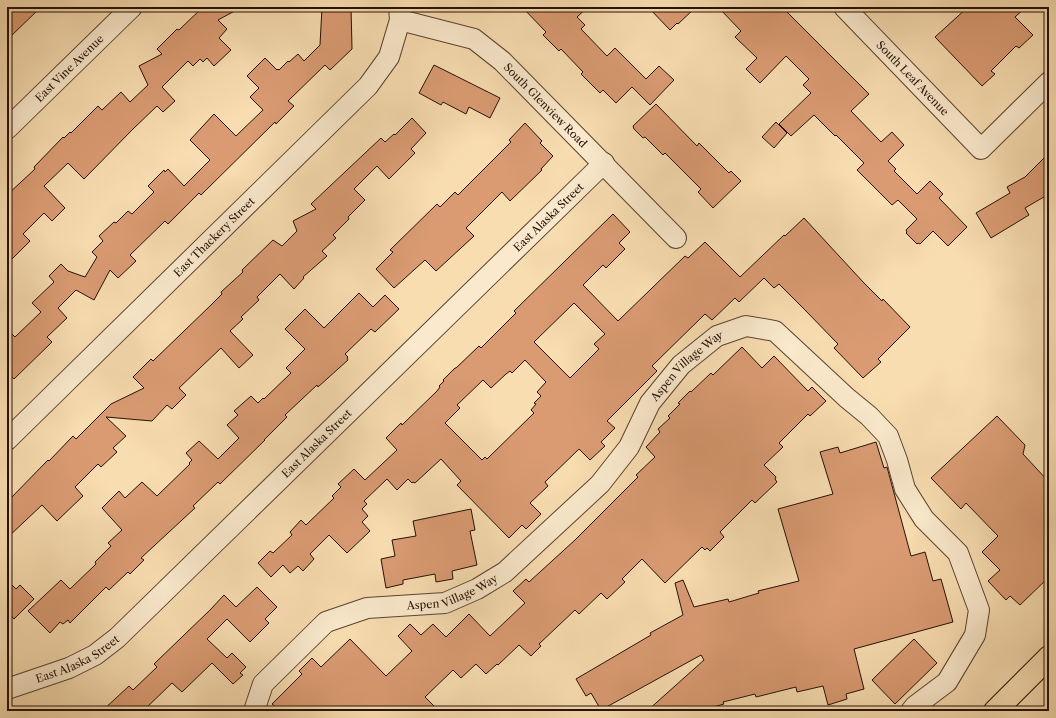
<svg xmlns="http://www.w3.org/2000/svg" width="1056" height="718" viewBox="0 0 1056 718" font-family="'Libre Caslon Text',serif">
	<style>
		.building { fill: #da9b73; stroke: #251006; fill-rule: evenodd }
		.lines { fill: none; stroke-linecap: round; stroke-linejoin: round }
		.minor-casing { stroke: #5a4331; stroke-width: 22 }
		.major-casing { stroke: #251006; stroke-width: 24 }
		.minor { stroke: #fae9cc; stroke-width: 20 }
		.major { stroke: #f8ddb1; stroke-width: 22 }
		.labels { text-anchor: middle; stroke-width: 3; stroke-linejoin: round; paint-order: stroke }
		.street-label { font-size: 11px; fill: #251006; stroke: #fae9cc }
	</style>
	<rect width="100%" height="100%" fill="#f8ddb1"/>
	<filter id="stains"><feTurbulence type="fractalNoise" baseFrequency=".005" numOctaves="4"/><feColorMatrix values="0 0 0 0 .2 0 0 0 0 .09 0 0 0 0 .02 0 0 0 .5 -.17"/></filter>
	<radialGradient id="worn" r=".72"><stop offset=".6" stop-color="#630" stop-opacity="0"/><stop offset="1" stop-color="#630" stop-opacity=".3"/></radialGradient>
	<!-- building -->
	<g class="building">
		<polygon points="7,7 41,7 7,40"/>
		<polygon points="203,7 242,7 218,20 227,29 219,38 231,50 214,66 207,58 203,62 200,59 193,66 188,61 162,87 175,101 163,112 157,106 133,129 84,179 68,163 44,186 65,208 52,221 44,213 23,234 30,241 7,264 7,195 35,169 34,167 63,137 64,138 70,132 71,133 98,106 102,110 121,92 130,102 148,85 139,66 162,54 157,49 177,29 179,30"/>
		<polygon points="322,7 351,7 352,49 330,70 325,65 288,101 294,106 276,124 275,122 201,195 199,193 168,224 165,221 130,255 136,261 118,278 110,270 94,300 76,290 58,308 67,318 47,337 52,342 14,379 7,372 7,329 15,337 41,312 32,303 54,282 49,276 61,264 68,271 85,277 97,257 92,252 103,241 99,236 114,222 116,223 128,211 132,214 154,192 148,186 164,170 165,172 168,169 184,186 210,160 190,140 214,114 236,136 263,110 250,97 259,88 247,76 265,58 277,70 278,69 279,70 288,61 289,62 298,54 304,61 320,45"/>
		<polygon points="522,7 588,7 577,17 585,25 581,29 607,56 615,48 646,79 659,66 674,80 650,105 632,87 616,103 603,90 600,93 581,74 583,72 561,49 559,51 543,35 546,32"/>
		<polygon points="648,7 696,7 678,24 677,23 670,30"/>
		<polygon points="718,7 782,7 869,94 851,111 881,142 892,132 904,145 888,161 896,169 894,171 917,194 930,181 943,194 939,198 967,227 948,246 933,231 920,244 918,243 917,244 906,233 907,232 906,230 917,219 898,200 892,205 857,170 864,163 836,135 835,136 814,115 791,136 779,124 811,93 803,85 809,79 786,56 760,83 746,69 757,58 735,37 741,31"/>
		<polygon points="968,7 1026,7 1015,17 1033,35 1019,48 1016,46 991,71 995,74 982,86 935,37"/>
		<polygon points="434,65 500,98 490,118 469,107 466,114 443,102 441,105 419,93"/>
		<polygon points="656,104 697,146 699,143 729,173 731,171 741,181 713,208 698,192 701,189 665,153 663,155 645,137 643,138 634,129 633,126"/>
		<polygon points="412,118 426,133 411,149 415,153 389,179 377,166 354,189 365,200 348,217 349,219 333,235 336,238 322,251 327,256 303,277 304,278 294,289 280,274 257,297 259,300 241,317 243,319 230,331 253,355 239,368 221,348 179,388 186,395 172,409 167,405 152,421 106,417 126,436 113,448 117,452 101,467 98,464 75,487 83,496 57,521 42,505 7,538 7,502 48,460 49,461 73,436 76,439 111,404 144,388 133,377 151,359 153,361 211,305 222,294 221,292 243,272 242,270 273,240 282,246 297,231 293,221 316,209 311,204 381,138 385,142 394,134 395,135"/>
		<polygon points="776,122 787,133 774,148 762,137"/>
		<polygon points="525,123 542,141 540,143 553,156 541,169 542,170 510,201 502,192 466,228 474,236 436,271 425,260 394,288 376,269 393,252 390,250 437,204 440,207 455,192 458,195 511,142 509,140"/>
		<polygon points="1049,153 1049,194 1025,208 1029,215 991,238 976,213 1010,193 1007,187 1025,177"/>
		<path d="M613,214L630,232L619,243L625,249L606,268L603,265L583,285L618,321L685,256L688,258L705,242L740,277L784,235L785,236L804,218L864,283L882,301L883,299L910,327L878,359L881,362L863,378L834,348L838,344L804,309L779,284L774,288L764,278L739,302L735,298L712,320L705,314L652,366L657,371L607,421L615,428L601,442L605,446L590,460L579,449L545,482L548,486L530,503L541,514L526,529L522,525L509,538L457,485L461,481L441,459L415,483L413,482L412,483L408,479L397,490L387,479L364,501L367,504L362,509L368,516L362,522L370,531L347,553L329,535L310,554L314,559L303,571L298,566L290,573L283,565L271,577L258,563L270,551L273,553L292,535L290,532L301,520L306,525L334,498L332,496L341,487L338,484L354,469L365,480L397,450L386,438L401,423L402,425L437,391L440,387L439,386L444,381L443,380L455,368H456L479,346L481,348L516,313L514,311ZM574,303L605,334L594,344L599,349L570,378L534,342ZM525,360L546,382L537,392L541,396L534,403L536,404L531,410L534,413L487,459L485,457L482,460L445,423L460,408L457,405L483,380L491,388L506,374L510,371L512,373Z"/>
		<polygon points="359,293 373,307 385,295 399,309 375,332 371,329 345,354 348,357 347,358 348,360 318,387 317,385 285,415 287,417 264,440 265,440 220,484 218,482 193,506 195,508 141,558 144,560 130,574 128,572 109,590 106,587 70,623 68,620 63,624 60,622 50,633 28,611 61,580 70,589 96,564 95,562 111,546 108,543 122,530 102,508 119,491 125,498 142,482 157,496 190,464 189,463 192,460 186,453 199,441 218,459 239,438 227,425 238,415 234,411 251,396 258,403 263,398 264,399 291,373 286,368 305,349 285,329 305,309 324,328"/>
		<polygon points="742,347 762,368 774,356 808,391 812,387 826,401 810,416 808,414 779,443 783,447 764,465 776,477 775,479 777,482 755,503 752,500 720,532 724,537 710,551 707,548 705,550 702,547 665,583 642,559 622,579 625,582 607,599 601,593 579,614 575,610 539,644 541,646 531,656 519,645 498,665 497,664 486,674 476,664 461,678 453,670 425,697 439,711 280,711 272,704 302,674 299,671 312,658 321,667 350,639 386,676 412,651 398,636 410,624 421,635 433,624 446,637 469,614 490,636 525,603 513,591 526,579 529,582 575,540 638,477 636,475 655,457 646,447 660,432 658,429 670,418 668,416 680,404 678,403 690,391 691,392 711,373 713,375"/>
		<polygon points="997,416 1025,445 1023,454 1049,482 1049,577 1020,605 1010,596 1006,600 988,581 1000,570 982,552 998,536 966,503 961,509 931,478"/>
		<polygon points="876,442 884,468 887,467 911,556 925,552 933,581 941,579 953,622 854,649 864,689 846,694 847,699 828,705 823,686 797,692 796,687 756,697 755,694 723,702 724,704 699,711 647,711 704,660 701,655 601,710 591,693 586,696 576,679 651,635 650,633 683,615 675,583 683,580 694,607 728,599 729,602 759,593 758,591 799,581 778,509 833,494 820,452 838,447 840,453"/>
		<polygon points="471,509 475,530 470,531 477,565 452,571 453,579 436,582 435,574 403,580 403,584 386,588 381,559 395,556 392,540 416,536 413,521"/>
		<polygon points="7,580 16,589 20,585 34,599 14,619 7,611"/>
		<polygon points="257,587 277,607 265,619 269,623 250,642 227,619 207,639 227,658 232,653 246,667 240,673 243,675 233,684 212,663 182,692 172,683 143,711 102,711 129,686 133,690 157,667 154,664 210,610 224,595 236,607"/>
		<polygon points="914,639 937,663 895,704 872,680"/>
	</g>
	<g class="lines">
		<!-- minor casing -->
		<g class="minor-casing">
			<g id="minor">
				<path id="s1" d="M399,7L400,20L474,39L502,61L676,238"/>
				<path id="s2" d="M844,7L981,149L1049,82"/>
				<path id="s3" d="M7,129L132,7"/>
				<path id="s4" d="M7,440L368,86L389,57L400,20"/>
				<path id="s5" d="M7,689L69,668L95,655L117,638L604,163"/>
				<path id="s6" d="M254,711L263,684L326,622L367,608L445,603L477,589L505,572L600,484L629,447L650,403L681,365L717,336L746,326L775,331L847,398L869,416L888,436L897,460L905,489L924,519L958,553L979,610L975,635L947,682L915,706L911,711"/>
			</g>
		</g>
		<!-- major casing -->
		<g class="major-casing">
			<polyline id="major" points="995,711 1049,657"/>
		</g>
		<!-- minor -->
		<use href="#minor" class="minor"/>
		<!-- major -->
		<use href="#major" class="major"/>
	</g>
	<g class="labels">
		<!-- street labels -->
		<g class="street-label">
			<text dy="4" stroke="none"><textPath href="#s3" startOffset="87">East Vine Avenue</textPath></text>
			<text dy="4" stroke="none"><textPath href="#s2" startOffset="99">South Leaf Avenue</textPath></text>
			<text dy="4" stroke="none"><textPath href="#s1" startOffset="187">South Glenview Road</textPath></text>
			<text dy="4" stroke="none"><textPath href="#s5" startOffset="725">East Alaska Street</textPath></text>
			<text dy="4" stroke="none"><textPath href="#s4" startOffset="290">East Thackery Street</textPath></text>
			<text dy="4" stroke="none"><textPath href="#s6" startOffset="584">Aspen Village Way</textPath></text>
			<text dy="4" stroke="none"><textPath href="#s5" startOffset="401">East Alaska Street</textPath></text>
			<text dy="4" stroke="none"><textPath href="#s6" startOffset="248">Aspen Village Way</textPath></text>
			<text dy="4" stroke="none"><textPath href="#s5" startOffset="77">East Alaska Street</textPath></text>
		</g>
	</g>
	<!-- margin -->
	<rect width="1056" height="718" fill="none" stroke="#f8ddb1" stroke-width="24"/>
	<rect x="8" y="8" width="1040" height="702" fill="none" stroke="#251006" stroke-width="2"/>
	<rect x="12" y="12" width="1032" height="694" fill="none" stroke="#251006"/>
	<rect width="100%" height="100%" filter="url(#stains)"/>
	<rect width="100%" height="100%" fill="url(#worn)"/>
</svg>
